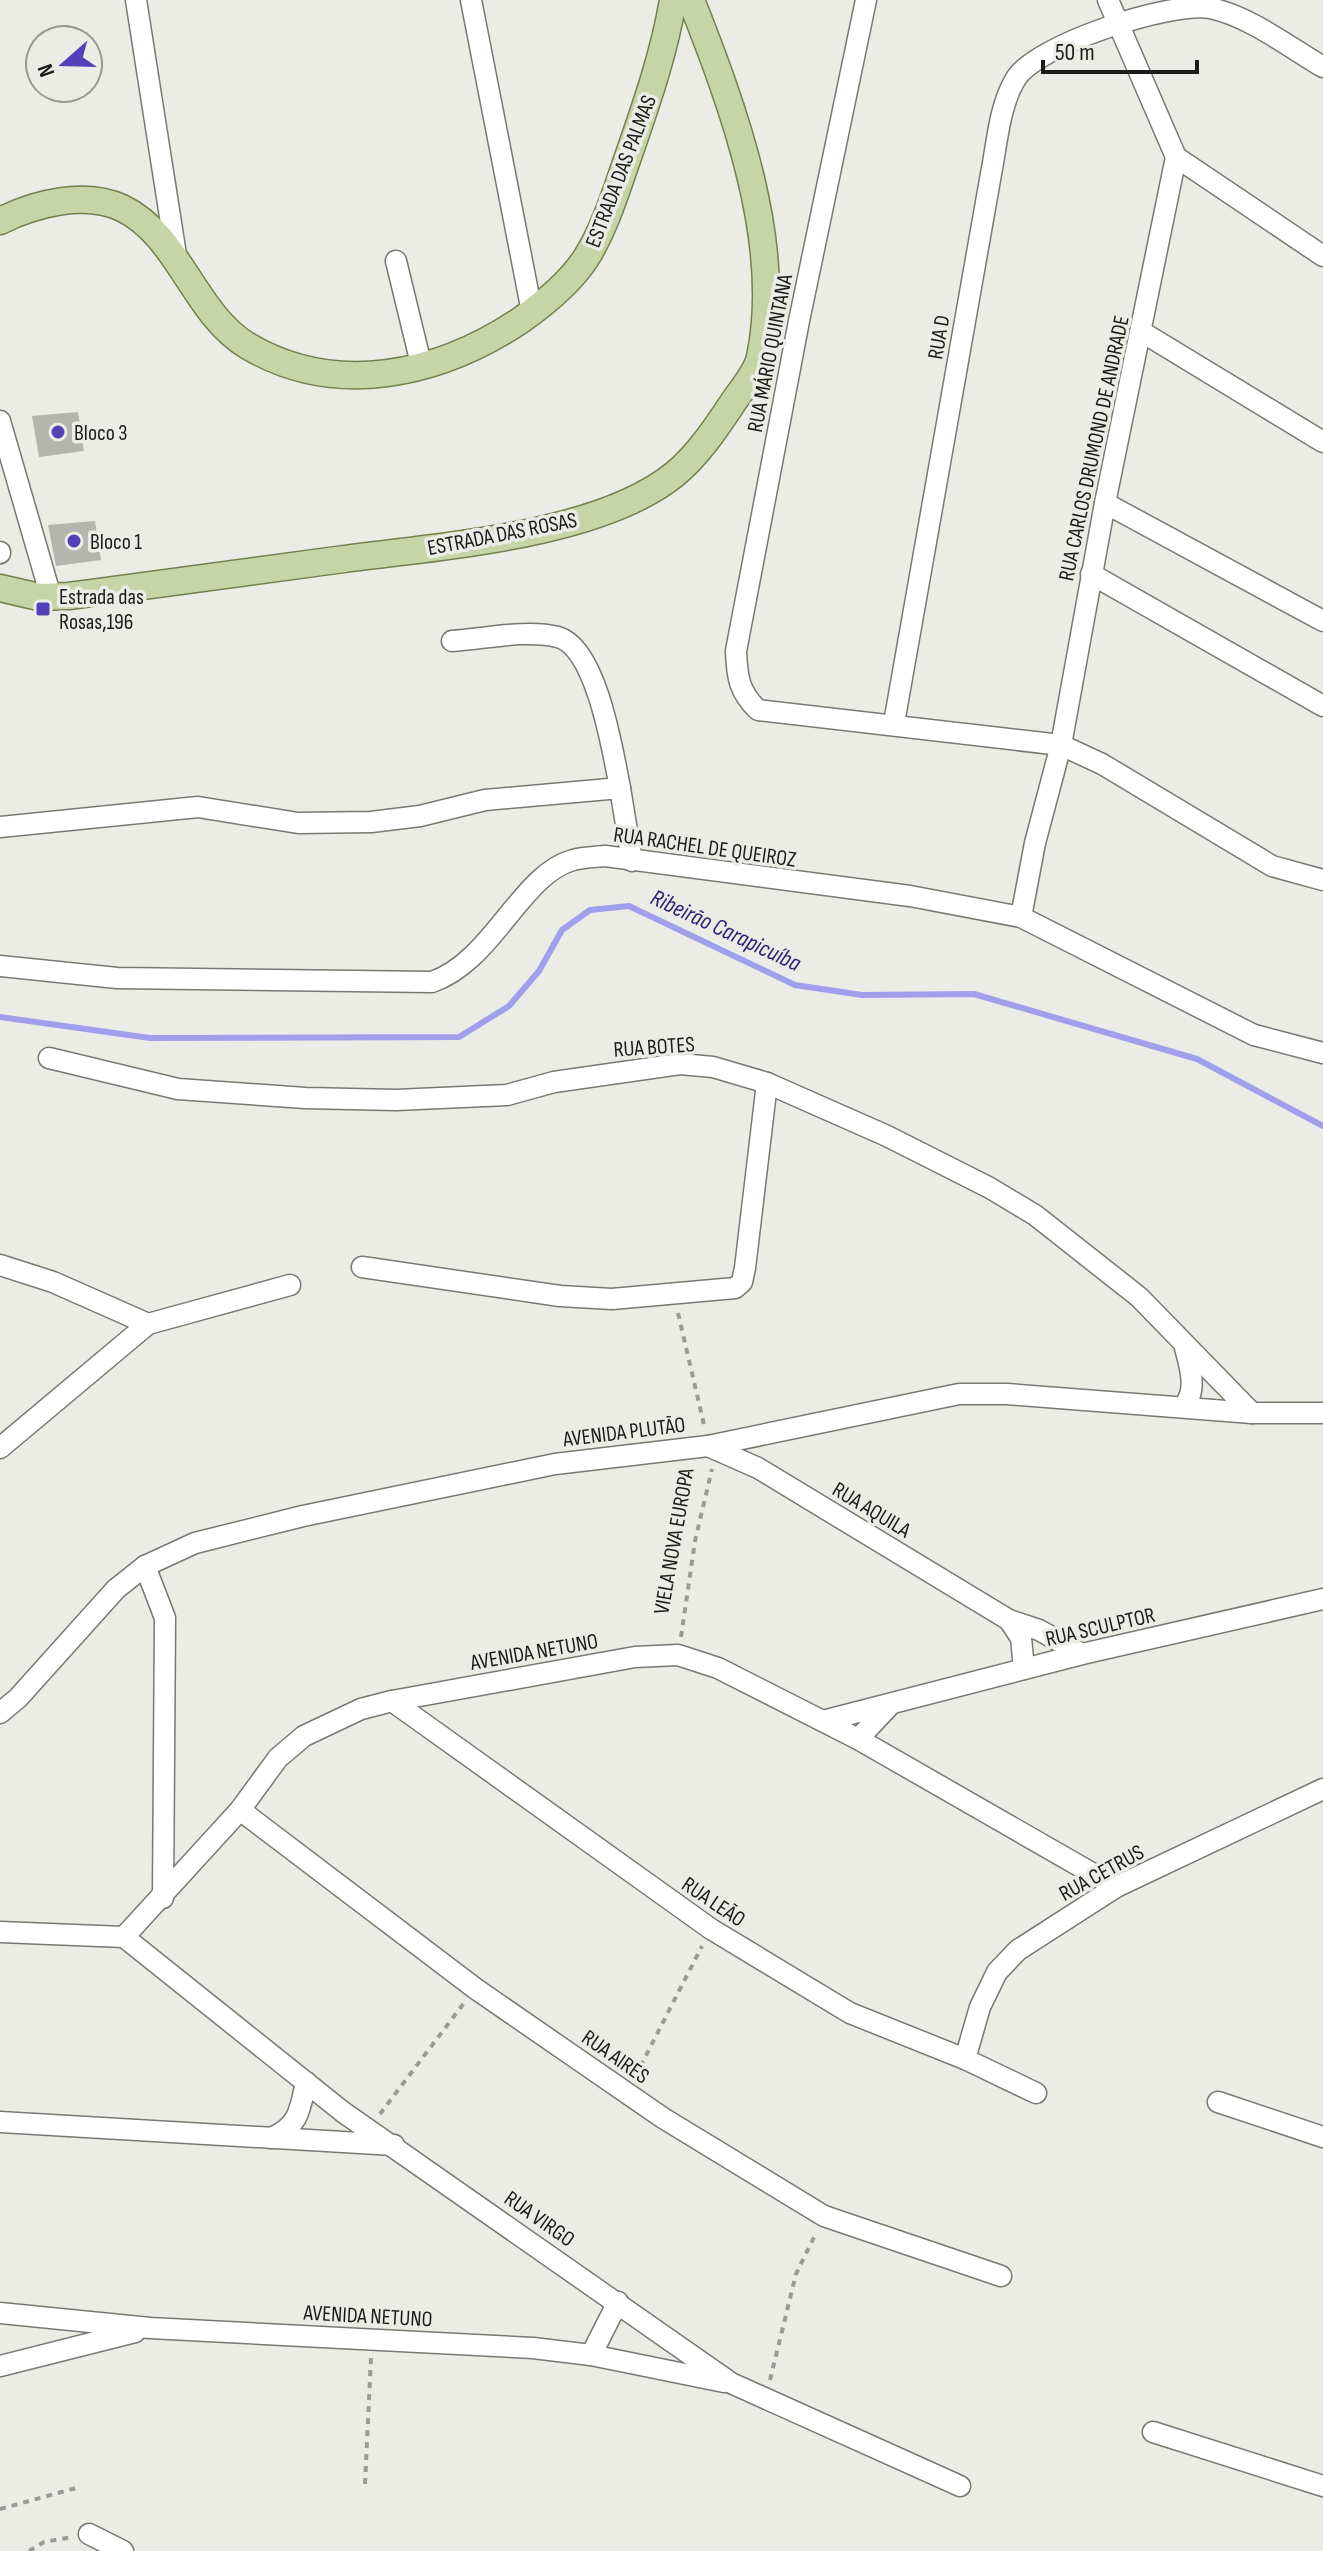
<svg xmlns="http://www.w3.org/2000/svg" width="1323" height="2551" viewBox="0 0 1323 2551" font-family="'Sofia Sans Condensed',sans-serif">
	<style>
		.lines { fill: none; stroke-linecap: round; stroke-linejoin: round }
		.stream { stroke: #a09feb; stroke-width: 6 }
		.building { fill: #b3b5ae }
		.minor-casing { stroke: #777973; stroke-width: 23 }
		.major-casing { stroke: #73814d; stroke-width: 29 }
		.path { stroke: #9a9b96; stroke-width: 4; stroke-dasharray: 6 6; stroke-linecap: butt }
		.minor { stroke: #fff; stroke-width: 20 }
		.major { stroke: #c7d4a5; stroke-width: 26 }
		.poi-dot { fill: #5341b9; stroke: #eaece5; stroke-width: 3 }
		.labels { text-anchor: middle; stroke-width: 7; stroke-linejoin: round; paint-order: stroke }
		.street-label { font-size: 22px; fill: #1b1c19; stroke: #eaece5 }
		.poi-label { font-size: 22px; fill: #1b1c19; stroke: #eaece5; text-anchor: start }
		.water-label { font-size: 24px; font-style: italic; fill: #312278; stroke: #eaece5 }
	</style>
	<rect width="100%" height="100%" fill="#eaece5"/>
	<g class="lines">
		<!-- stream -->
		<polyline class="stream" points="0,1017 150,1038 459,1037 509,1006 539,971 562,930 590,910 629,906 795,985 862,995 974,994 1197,1059 1323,1126"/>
	</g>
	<!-- building -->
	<g class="building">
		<polygon points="78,412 84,451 39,457 32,416"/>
		<polygon points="95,521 101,560 56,566 48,525"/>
	</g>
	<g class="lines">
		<!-- minor casing -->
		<g class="minor-casing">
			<g id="minor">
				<polyline points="136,0 177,261"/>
				<polyline points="471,0 532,312"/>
				<path d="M866,0L799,321L736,651C737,677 739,692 758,710L1061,745L1102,764L1272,866L1323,880"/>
				<polyline points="1176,157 1323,256"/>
				<polyline points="396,261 422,368"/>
				<polyline points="1142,332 1323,442"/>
				<polyline points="0,421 51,597"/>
				<polyline points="1105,503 1323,621"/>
				<polyline points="0,552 0,553"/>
				<polyline points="1091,574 1323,706"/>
				<path d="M452,641C484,639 527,629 558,637C597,648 613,753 620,788"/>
				<path d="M894,723L991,174C997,144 999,107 1015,80C1034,45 1171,1 1210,8C1249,16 1289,47 1323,67"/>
				<polyline points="0,827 198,807 298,823 371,822 420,816 485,800 620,788 632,861"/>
				<polyline points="1021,917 1035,843 1061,745 1105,503 1176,157 1108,0"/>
				<path d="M0,966L117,978L432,982C493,961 521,874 573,860C583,857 595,857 605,856L910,896L1021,917L1254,1035L1323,1053"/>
				<polyline points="49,1058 178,1089 305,1098 396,1100 507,1095 554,1082 680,1064 713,1067 767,1083 887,1136 990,1188 1035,1215 1139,1297 1252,1413"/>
				<polyline points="0,1265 53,1282 148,1324"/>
				<polyline points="362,1267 560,1296 612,1299 735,1288 742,1282 745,1268 767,1083"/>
				<path d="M1183,1407C1198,1391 1190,1367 1185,1348"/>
				<polyline points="708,1446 758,1468 1009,1620 1039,1630 1082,1654"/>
				<polyline points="0,1448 148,1324 290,1285"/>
				<polyline points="145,1566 165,1618 163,1898"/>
				<polyline points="1009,1620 1021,1638 1024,1669"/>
				<polyline points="392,1701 711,1929 850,2013 965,2059 1036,2093"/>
				<polyline points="0,1713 18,1698 116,1589 145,1566 195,1543 303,1516 555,1464 708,1446 959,1394 1007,1394 1252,1413 1323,1413"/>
				<polyline points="823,1721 1082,1654 1323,1599"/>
				<polyline points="858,1739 890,1705"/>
				<polyline points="240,1810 476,1989 663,2118 824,2216 1001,2276"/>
				<polyline points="0,1932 124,1937 240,1810 278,1758 304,1736 361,1709 392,1701 635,1657 678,1655 718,1668 858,1739 1116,1887"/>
				<polyline points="124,1937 343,2112 731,2383 960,2486"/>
				<polyline points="965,2059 980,2007 997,1972 1018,1950 1116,1887 1323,1789"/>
				<polyline points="1218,2102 1323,2137"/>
				<polyline points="0,2122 394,2145"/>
				<path d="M271,2138C299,2126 300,2110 306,2082"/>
				<polyline points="0,2313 150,2328 533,2348 591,2355 724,2382"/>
				<polyline points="591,2355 618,2302"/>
				<polyline points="0,2366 135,2332"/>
				<polyline points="1153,2432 1323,2486"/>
				<polyline points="89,2534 123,2551"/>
			</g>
		</g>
		<!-- major casing -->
		<g class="major-casing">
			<g id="major">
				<path d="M0,221C36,203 85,191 122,208C179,235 194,314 248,346C336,398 439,375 521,320C545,303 570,283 586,258C605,228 616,191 628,157C646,105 664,54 673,0"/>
				<path d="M0,588L39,597L69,596C161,584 253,571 344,559C440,546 599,536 675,474C698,455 716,428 732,404C741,390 757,373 760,357C784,243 733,106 691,0"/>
			</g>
		</g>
		<!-- path -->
		<g class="path">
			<polyline points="678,1313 705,1429"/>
			<polyline points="681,1637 695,1541 712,1469"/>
			<polyline points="635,2077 702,1946"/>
			<polyline points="380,2114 464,2003"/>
			<polyline points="770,2380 796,2274 816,2233"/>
			<polyline points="365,2484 371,2358"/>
			<polyline points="0,2509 76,2488"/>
			<polyline points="29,2551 44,2542 72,2537"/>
		</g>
		<!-- minor -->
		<use href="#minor" class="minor"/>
		<!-- major -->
		<use href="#major" class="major"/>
	</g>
	<!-- markers -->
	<g class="poi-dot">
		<circle cx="58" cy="432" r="8"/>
		<circle cx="74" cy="541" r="8"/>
		<rect x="35" y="601" width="16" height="16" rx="4"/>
	</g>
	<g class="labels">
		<!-- street labels -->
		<g class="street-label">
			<text transform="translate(620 171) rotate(-69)" y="8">ESTRADA DAS PALMAS</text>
			<text transform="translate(938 337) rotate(-80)" y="8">RUA D</text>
			<text transform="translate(769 353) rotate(-79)" y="8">RUA MÁRIO QUINTANA</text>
			<text transform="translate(1093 448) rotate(-78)" y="8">RUA CARLOS DRUMOND DE ANDRADE</text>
			<text transform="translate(502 533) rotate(-11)" y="8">ESTRADA DAS ROSAS</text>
			<text transform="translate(705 846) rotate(8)" y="8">RUA RACHEL DE QUEIROZ</text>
			<text transform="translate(654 1046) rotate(-4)" y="8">RUA BOTES</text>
			<text transform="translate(624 1431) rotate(-7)" y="8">AVENIDA PLUTÃO</text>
			<text transform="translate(872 1509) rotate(31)" y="8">RUA AQUILA</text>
			<text transform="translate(673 1541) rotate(-80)" y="8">VIELA NOVA EUROPA</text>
			<text transform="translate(1100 1626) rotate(-13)" y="8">RUA SCULPTOR</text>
			<text transform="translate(534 1651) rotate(-10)" y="8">AVENIDA NETUNO</text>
			<text transform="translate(1101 1872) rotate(-29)" y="8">RUA CETRUS</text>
			<text transform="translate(714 1901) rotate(34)" y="8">RUA LEÃO</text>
			<text transform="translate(616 2056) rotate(35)" y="8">RUA AIRES</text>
			<text transform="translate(540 2218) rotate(35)" y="8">RUA VIRGO</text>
			<text transform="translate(368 2315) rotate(3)" y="8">AVENIDA NETUNO</text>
		</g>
		<!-- poi labels -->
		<g class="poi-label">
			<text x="74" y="440">Bloco 3</text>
			<text x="90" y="549">Bloco 1</text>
			<text x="59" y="604">Estrada das<tspan x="59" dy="25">Rosas,196</tspan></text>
		</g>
		<!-- water labels -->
		<g class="water-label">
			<text transform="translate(726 930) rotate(25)" y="8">Ribeirão Carapicuíba</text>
		</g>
	</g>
	<!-- north arrow -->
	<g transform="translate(64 64) rotate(250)"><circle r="38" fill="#eaece5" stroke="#979993" stroke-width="2"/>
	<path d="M0-6L14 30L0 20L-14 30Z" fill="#5341b9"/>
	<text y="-12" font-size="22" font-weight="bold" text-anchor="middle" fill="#1b1c19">N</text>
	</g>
	<!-- scale -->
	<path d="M1043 60v12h154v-12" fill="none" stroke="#1b1c19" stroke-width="4"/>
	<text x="1055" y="60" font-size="24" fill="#1b1c19" stroke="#eaece5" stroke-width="6" paint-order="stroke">50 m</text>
</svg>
